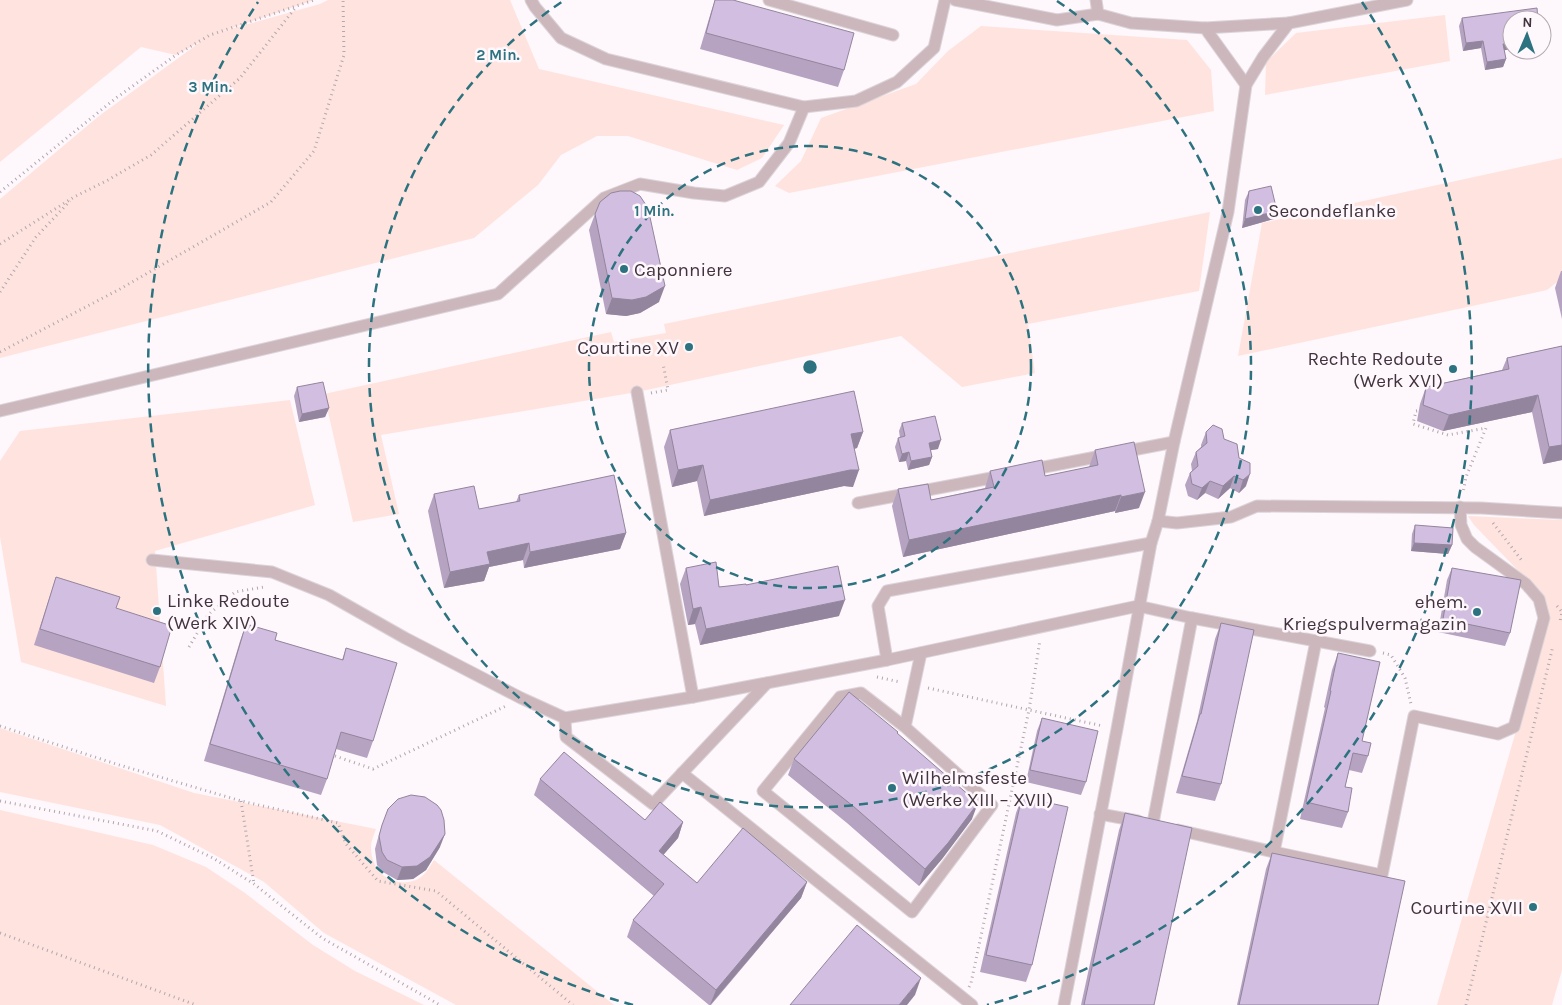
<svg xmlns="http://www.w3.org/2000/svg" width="1562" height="1005" viewBox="0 0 1562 1005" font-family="Karla,sans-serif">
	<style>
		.green { fill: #ffe3df }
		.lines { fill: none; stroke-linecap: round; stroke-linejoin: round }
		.lane-casing { stroke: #dcd4da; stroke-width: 13 }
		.path { stroke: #b1a7ae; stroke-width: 3; stroke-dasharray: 1 4; stroke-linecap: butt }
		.lane { stroke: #ccb8bc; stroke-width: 11 }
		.wall { fill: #b5a3c1 }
		.shaded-wall { fill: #93859d }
		.building { fill: #d2bee0; stroke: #93859d }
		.ring { fill: none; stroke: #2c727f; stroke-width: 2.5; stroke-dasharray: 9 6 }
		.poi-dot { fill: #2c727f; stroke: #fef7fc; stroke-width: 2 }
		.labels { text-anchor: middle; stroke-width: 5; stroke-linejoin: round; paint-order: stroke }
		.poi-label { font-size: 19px; fill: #42343e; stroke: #fef7fc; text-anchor: start }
		.centre { fill: #2c727f; stroke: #fef7fc; stroke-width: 2.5 }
		.ring-label { font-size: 15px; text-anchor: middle; font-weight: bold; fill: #2c727f; stroke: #fef7fc; stroke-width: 5; stroke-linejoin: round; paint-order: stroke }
	</style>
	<rect width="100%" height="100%" fill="#fef7fc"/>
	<!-- green -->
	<g class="green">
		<polygon points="0,0 314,0 220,32 320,4 328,0 510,0 539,69 784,125 762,158 737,170 628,136 597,136 561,155 538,185 474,238 0,358 0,199 99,116 203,40 176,55 141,47 0,162"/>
		<polygon points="1445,15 1450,61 1265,95 1266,62 1296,33"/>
		<polygon points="981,26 1187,40 1211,70 1214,111 789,193 775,186 801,161 821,118 916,84 948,51"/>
		<polygon points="1562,158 1562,278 1547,290 1238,356 1262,223"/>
		<polygon points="1210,212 1199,291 1028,324 1035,373 962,387 901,336 637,392 381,435 399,514 353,522 324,394 611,332 614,342 666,333 664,324"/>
		<polygon points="290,400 315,505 155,551 166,706 21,662 0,537 0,461 20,431"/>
		<polygon points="1468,516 1562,520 1562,970 1552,1005 1437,1005 1548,620 1538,591 1474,525"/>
		<path d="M0,728L194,793L376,829C374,835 371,841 371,848C371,872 393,889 416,880C424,877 429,868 434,860L614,1005H456L324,933L264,882L160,825L0,792Z"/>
		<polygon points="0,810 153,845 206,867 245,893 313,945 355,971 424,1005 0,1005"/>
	</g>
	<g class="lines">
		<!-- lane casing -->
		<g class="lane-casing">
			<g id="lane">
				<polyline points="531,0 535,7 561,38 606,59 804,107 856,101 897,82 934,48 945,0"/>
				<polyline points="769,0 893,35"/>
				<polyline points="955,0 1057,20 1098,14"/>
				<polyline points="1096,0 1098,14 1131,23 1205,28 1246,85"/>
				<polyline points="1205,28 1289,23"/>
				<polyline points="637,392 693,697"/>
				<polyline points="0,411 498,294 604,198 640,184 694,193 725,196 759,182 789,143 804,107"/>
				<polyline points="1029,470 1174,442"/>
				<polyline points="858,503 1002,476"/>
				<polyline points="1158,521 1177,523 1231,517 1257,506 1481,508 1562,513"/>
				<polyline points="152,560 272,572 329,595 405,638 521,698 565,718 693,697 887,660 1138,606 1192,618 1370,651"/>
				<polyline points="887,660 878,606 887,591 1151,543"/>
				<polyline points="565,718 566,737 653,804 767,683"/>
				<polyline points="905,727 861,693 840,697 763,791 912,912 992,805 905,727 921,653"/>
				<polyline points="682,773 972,1005"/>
				<polyline points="1100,814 1138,821"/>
				<polyline points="1153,823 1192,618"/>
				<polyline points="1178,830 1274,852 1316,641"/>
				<polyline points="1274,852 1382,875 1414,716 1498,734 1514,727 1544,618 1539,599 1526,584 1475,547 1467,539 1461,525 1460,507"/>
				<polyline points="1064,1005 1117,729 1151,543 1158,521 1174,442 1228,212 1246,85 1263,57 1289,23 1407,0"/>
			</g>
		</g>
		<!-- path -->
		<g class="path">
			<polyline points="0,192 116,98 176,55 210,35 314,0"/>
			<polyline points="0,244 74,197 108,180 151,155 240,78 296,7"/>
			<polyline points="0,292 36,237 70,201"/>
			<polyline points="0,352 120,289 271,202 314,151 344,55 343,0"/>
			<polyline points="651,393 668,390 663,363"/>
			<polyline points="1422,410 1416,411 1413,424 1448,435 1486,428 1466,477 1463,493"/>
			<polyline points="1493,523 1523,562"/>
			<polyline points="1557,606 1562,612 1560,621"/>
			<polyline points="189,647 208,615 235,592 264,587"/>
			<polyline points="1383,653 1391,655 1405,678 1411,704"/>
			<polyline points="877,677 900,682"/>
			<polyline points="928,688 1103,726"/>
			<polyline points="0,726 116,764 241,801 338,823 346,844 378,881 436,891 573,1005"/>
			<polyline points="335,756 373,769 506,706"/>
			<polyline points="0,801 157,831 213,858 254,884 322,938 440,1005"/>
			<polyline points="241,801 254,884"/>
			<polyline points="0,933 196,1005"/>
			<polyline points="969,987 971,983 1029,710 1040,640"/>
			<polyline points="1466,1005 1553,646"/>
		</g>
		<!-- lane -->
		<use href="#lane" class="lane"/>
	</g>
	<!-- wall -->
	<g class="wall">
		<polygon points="715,0 844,70 838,87 700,49 711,12"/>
		<polygon points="1462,18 1512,49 1504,50 1506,59 1503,67 1485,70 1481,48 1463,51 1459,26"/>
		<polygon points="1249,191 1277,211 1274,219 1242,228 1245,200"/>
		<polygon points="595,214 659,302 640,313 626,316 606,314 589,230"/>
		<polygon points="1561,271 1562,271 1562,319 1555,288"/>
		<polygon points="1562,346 1562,460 1543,464 1532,412 1443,431 1417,421 1420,404 1426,387 1502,370 1507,358"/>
		<polygon points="297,387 329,408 325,417 299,422 294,396"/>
		<polygon points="902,423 938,449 930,450 932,457 929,465 908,470 906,461 899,462 895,447 898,438 900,438 899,431"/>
		<polygon points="670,430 863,432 857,448 854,449 853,487 844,486 704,516 697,481 672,487 664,447"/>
		<polygon points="1206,432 1224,439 1239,458 1246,486 1239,493 1230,488 1218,499 1205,493 1197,500 1188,496 1185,485 1190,473 1192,471 1191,464 1196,452 1201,447 1201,445"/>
		<polygon points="1095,450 1139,508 1115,513 1115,511 903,557 892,506 898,489 931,500 985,488 990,471 1045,476 1089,467"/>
		<polygon points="434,494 479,509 516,502 519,495 626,533 620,549 524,568 523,560 489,567 484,581 444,588 428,511"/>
		<polygon points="1415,525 1452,545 1448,554 1411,551 1412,534"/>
		<polygon points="686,568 719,587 746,585 839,616 700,645 695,624 688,625 680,584"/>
		<polygon points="1452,568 1510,633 1505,646 1438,632 1447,580"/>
		<polygon points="56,577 116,608 160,667 154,683 34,645"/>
		<polygon points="1221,623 1221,784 1215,801 1176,793 1197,721 1215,639"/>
		<polygon points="246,624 275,640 342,660 346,648 373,741 367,758 336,749 327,779 321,795 204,761 240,641"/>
		<polygon points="1338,653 1362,741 1368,756 1362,773 1349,770 1345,787 1348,812 1342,828 1300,819 1325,708 1324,707 1332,670"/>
		<polygon points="1042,718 1086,782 1081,795 1026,782 1037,731"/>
		<polygon points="897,734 972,819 942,859 919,886 847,823 788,775 794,759"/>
		<polygon points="540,779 645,820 683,822 678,838 663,855 697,883 807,882 801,898 711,1005 709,1005 627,937 633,920 654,896 534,795"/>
		<polygon points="1022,797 1032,965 1026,982 980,972 1016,813"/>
		<polygon points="388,809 440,847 426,870 413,879 397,880 383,872 377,865 375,849 378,838"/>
		<polygon points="1125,813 1154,1005 1081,1005 1119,830"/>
		<polygon points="1272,853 1378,1005 1237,1005 1266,869"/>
	</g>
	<!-- shaded-wall -->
	<g class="shaded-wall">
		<polygon points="1483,41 1481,48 1463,51 1466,43"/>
		<polygon points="1512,42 1512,49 1500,51 1503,44"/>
		<polygon points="1506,59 1503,67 1485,70 1487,62"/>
		<polygon points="1277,211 1274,219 1242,228 1245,219"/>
		<polygon points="665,286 659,302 640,313 626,316 606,314 612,298"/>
		<polygon points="1538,395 1532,412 1443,431 1449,415"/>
		<polygon points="329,408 325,417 299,422 302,414"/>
		<polygon points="863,432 857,448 845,451 851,434"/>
		<polygon points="941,440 938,449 926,451 929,443"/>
		<polygon points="1562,445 1562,460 1543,464 1549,447"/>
		<polygon points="909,452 906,461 899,462 902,454"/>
		<polygon points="932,457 929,465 908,470 911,461"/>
		<polygon points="703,465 697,481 672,487 678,470"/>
		<polygon points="850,470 859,470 853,487 844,486 704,516 710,500"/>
		<polygon points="1250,474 1246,486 1239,493 1243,480"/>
		<polygon points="1234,476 1230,488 1218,499 1223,486"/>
		<polygon points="1210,481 1205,493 1197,500 1202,488"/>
		<polygon points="1145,492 1139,508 1115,513 1121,497"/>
		<polygon points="1121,495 1115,511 903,557 909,540"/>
		<polygon points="626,533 620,549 524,568 530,552"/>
		<polygon points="529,543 523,560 489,567 484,581 444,588 450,572 487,552"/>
		<polygon points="1414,543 1452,545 1448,554 1411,551"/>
		<polygon points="845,600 839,616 700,645 706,629"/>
		<polygon points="701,607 695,624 688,625 693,609"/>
		<polygon points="978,803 972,819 942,859 919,886 925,869"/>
		<polygon points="683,822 678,838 653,867 659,851"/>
		<polygon points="445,834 440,847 426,870 413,879 397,880 402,867"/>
		<polygon points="807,882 801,898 710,1005 716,990"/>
		<polygon points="921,978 915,995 907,1005 899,1005"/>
	</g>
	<!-- building -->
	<g class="building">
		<polygon points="715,0 733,0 854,33 844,70 706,33"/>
		<polygon points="1537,8 1538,20 1512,20 1512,42 1503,44 1506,59 1487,62 1483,41 1466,43 1462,18"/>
		<polygon points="1271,186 1277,211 1245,219 1249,191"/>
		<polygon points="620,191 631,191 640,196 648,208 665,286 646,297 632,300 612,298 595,214 600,202 611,193"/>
		<polygon points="1562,346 1562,445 1549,447 1538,395 1449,415 1423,405 1426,387 1509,369 1507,358"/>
		<polygon points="323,382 329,408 302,414 297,387"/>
		<polygon points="854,391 863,432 851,434 859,470 850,470 710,500 703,465 678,470 670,430"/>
		<polygon points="935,416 941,440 929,443 932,457 911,461 909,452 902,454 898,438 905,436 902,423"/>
		<polygon points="1213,425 1222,429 1224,439 1237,444 1239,458 1250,463 1250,474 1243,480 1234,476 1223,486 1210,481 1202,488 1192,484 1190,473 1198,466 1196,452 1207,443 1206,432"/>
		<polygon points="1134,442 1145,492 1121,497 1121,495 909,540 898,489 928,484 931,500 994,487 990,471 1042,460 1045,476 1098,465 1095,450"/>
		<polygon points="614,475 626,533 530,552 529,543 487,552 490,564 450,572 434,494 474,486 479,509 520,501 519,495"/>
		<polygon points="1415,525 1453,528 1452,545 1414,543"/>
		<polygon points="716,562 719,587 746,584 746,585 838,566 845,600 706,629 701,607 693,609 686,568"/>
		<polygon points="1452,568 1521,580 1510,633 1443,619"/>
		<polygon points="56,577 120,597 116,608 172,626 160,667 40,629"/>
		<polygon points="1221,623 1254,630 1221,784 1182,776 1200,714 1201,714"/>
		<polygon points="246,624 277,633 275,640 343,660 346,648 397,663 373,741 341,732 327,779 210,744"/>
		<polygon points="1338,653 1380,662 1362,741 1371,743 1368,756 1353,753 1345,787 1352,788 1348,812 1306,802 1331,691 1330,691"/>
		<polygon points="849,692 898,732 897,733 978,803 948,843 925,869 853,806 794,759"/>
		<polygon points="1042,718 1098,731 1086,782 1030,770"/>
		<polygon points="564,752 645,820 660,802 683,822 659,851 697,883 743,828 807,882 716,990 633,920 664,884 540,779"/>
		<polygon points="411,795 425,797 437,805 441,810 444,820 445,834 430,857 417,866 402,867 387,860 382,852 379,836 382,825 388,809 398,799"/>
		<polygon points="1022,797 1068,807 1032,965 986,955"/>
		<polygon points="1125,813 1192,828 1154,1005 1084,1005"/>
		<polygon points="1272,853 1405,881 1378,1005 1239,1005"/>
		<polygon points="857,925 921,978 899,1005 790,1005"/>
	</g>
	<!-- distance rings -->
	<g class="ring">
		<circle cx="810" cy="367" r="221"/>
		<path d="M1057 1A441 441 0 1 1 563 1"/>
		<path d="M633 1005A662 662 0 0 1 258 2M1362 2A662 662 0 0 1 987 1005"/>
	</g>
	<!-- markers -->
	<g class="poi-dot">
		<circle cx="1258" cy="210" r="5"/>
		<circle cx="624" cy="269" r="5"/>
		<circle cx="689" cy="347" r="5"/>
		<circle cx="1453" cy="369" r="5"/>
		<circle cx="157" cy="611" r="5"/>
		<circle cx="1477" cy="612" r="5"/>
		<circle cx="892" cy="788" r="5"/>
		<circle cx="1533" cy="907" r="5"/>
	</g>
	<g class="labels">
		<!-- poi labels -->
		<g class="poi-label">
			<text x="1268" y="217">Secondeflanke</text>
			<text x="634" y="276">Caponniere</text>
			<text x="679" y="354" text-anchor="end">Courtine XV</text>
			<text x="1443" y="365" text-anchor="end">Rechte Redoute<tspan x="1443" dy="22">(Werk XVI)</tspan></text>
			<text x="167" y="607">Linke Redoute<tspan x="167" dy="22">(Werk XIV)</tspan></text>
			<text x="1467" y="608" text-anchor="end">ehem.<tspan x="1467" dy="22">Kriegspulvermagazin</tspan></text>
			<text x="902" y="784">Wilhelmsfeste<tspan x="902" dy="22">(Werke XIII – XVII)</tspan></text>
			<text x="1523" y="914" text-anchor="end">Courtine XVII</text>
		</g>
	</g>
	<circle cx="810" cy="367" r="8" class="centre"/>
	<g class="ring-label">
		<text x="498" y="60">2 Min.</text>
		<text x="210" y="92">3 Min.</text>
		<text x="654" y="216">1 Min.</text>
	</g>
	<!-- north arrow -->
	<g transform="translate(1527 35) rotate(2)"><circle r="24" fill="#fef7fc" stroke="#b3a9b0"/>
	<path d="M0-4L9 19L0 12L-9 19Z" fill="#2c727f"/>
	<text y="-8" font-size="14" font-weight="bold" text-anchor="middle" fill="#42343e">N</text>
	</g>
</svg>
